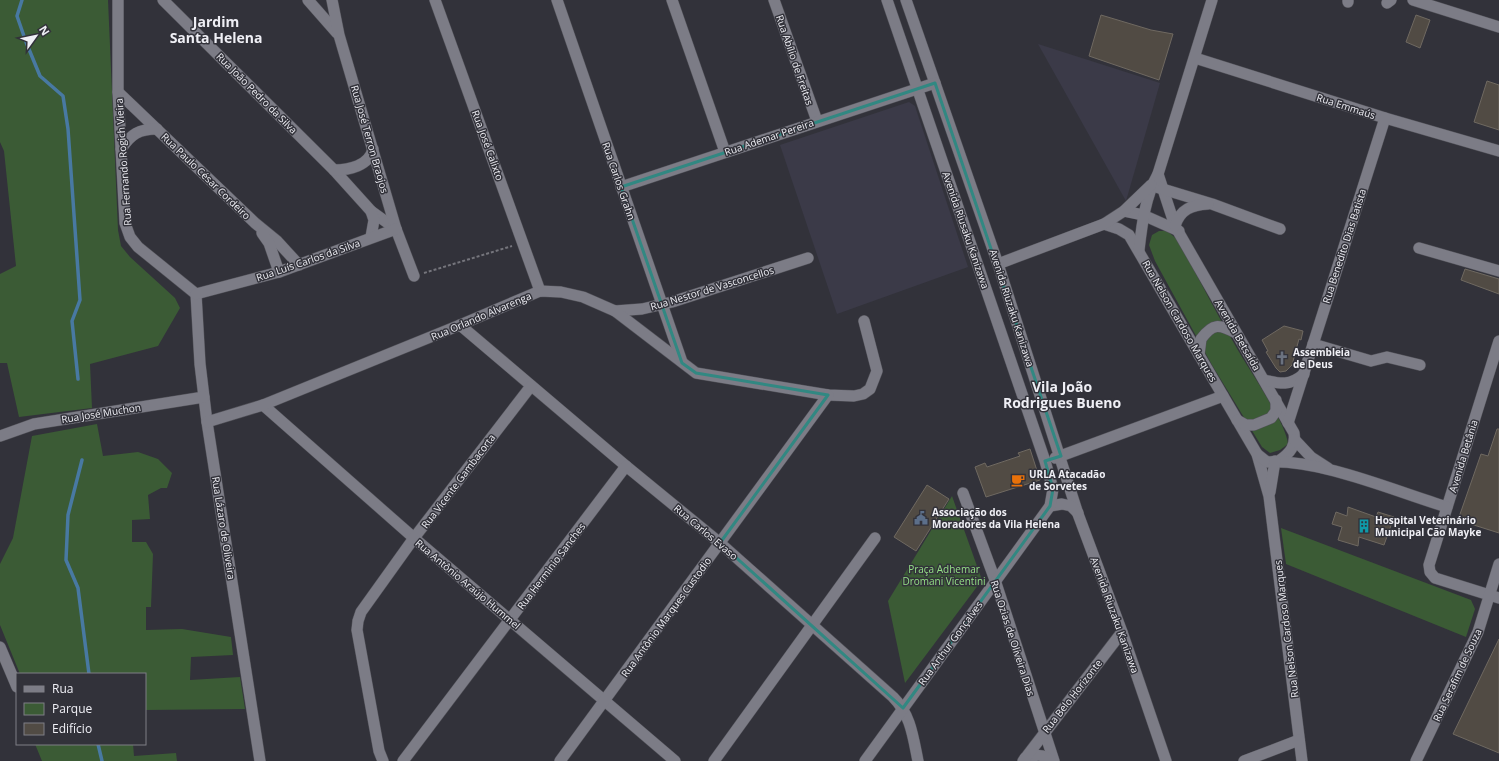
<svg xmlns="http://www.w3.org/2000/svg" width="1499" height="761" viewBox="0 0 1499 761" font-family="'Open Sans',sans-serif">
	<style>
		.built { fill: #3b3a48 }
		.green { fill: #3b5b35 }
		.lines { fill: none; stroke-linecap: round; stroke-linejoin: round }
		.stream { stroke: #4879a2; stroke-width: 3.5 }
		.building { fill: #514b44; stroke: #6f6961 }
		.minor-casing { stroke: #515158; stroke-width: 12 }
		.path { stroke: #75757c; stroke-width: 2; stroke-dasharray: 3 2; stroke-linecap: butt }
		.minor { stroke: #7c7c86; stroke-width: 11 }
		.marked { fill: none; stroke: #318882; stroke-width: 3; stroke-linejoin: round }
		.labels { text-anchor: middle; stroke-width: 3; stroke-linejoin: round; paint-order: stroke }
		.street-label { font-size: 10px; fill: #efeff5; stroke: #32323a }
		.poi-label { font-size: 10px; font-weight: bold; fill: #efeff5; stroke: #32323a; text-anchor: start }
		.park-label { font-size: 10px; fill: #95e187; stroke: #32323a }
		.district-label { font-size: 14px; font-weight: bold; fill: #efeff5; stroke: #32323a }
	</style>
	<rect width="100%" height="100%" fill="#32323a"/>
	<!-- built -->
	<g class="built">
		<polygon points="1038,44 1160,83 1126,201"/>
		<polygon points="909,102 915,106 968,267 837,314 780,145"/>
	</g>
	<!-- green -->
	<g class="green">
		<polygon points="0,0 108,0 118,230 121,246 130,257 175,298 180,308 158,346 90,364 92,408 19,417 7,363 0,363 0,274 16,266 4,151 0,142"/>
		<path d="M1159,231H1167L1178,240C1197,275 1215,311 1235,345C1247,367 1286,422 1288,444L1280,450L1270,453L1262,447L1212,365L1155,261L1149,245L1152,235Z"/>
		<polygon points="97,424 103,456 138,452 158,459 172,473 167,488 161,488 148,495 150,519 132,520 132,542 146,542 153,554 151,607 146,607 146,630 182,629 231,637 233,655 191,657 190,680 240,677 245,709 145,710 145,674 20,674 0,625 0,564 13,538 32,436"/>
		<polygon points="952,496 982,580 905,683 888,601"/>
		<polygon points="1281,528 1471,600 1475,609 1466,637 1286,564"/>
		<polygon points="35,744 133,744 134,756 176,753 177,761 42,761"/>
	</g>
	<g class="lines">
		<!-- stream -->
		<g class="stream">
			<polyline points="22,0 17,16 26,42 40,76 63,96 68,129 80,300 72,321 78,379"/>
			<polyline points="82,460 68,515 66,560 78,588 89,674"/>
			<polyline points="98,744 102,761"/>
		</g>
	</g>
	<!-- building -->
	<g class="building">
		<polygon points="1101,15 1151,30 1173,34 1159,80 1089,56"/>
		<polygon points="1416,15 1430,20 1420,48 1406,42"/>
		<polygon points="1487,81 1499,85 1499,130 1474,122"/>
		<polygon points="1465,269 1499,279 1499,294 1461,280"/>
		<polygon points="1284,326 1303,331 1301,340 1299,339 1292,365 1286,371 1280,372 1276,368 1266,352 1268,351 1262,340"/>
		<polygon points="1497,429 1499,429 1499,533 1458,520 1481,454 1488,456"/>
		<polygon points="1030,449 1040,480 986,497 975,467 985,463 987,467 1020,456 1018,453"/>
		<polygon points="927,485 949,499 916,551 894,537"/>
		<polygon points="1348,507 1376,517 1378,512 1394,517 1384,545 1359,537 1358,546 1338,540 1342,527 1332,524 1336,512 1347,516"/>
		<polygon points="1499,639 1499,753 1453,734"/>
	</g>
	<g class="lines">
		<!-- minor casing -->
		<g class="minor-casing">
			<g id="minor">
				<polyline points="118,0 118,92 125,223 130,237 138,247 196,294"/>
				<polyline points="163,0 334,170 371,211 396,229"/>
				<polyline points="308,0 337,33"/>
				<polyline points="332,0 339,35 396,229 414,276"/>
				<polyline points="435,0 540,291"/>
				<polyline points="557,0 682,362"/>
				<polyline points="672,0 725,152"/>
				<polyline points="774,0 817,121"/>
				<polyline points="906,0 998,264 1078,514 1122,632 1166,761"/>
				<polyline points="1413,0 1499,27"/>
				<polyline points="1348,2 1348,0"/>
				<polyline points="1387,3 1391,0"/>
				<polyline points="1195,58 1385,118 1499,151"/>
				<polyline points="118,92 255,223 277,241 299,265"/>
				<path d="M121,149C131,134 139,129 157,129"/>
				<path d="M334,170C349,170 369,166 373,149"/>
				<path d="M1158,174L1175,226L1294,433C1296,446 1290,453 1280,460"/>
				<polyline points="621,187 935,83"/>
				<polyline points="1156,187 1212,204 1280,229"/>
				<polyline points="1124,211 1143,215 1179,231"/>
				<polyline points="1104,224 1119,229 1129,235 1257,454 1269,496 1302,761"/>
				<path d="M1175,226C1180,209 1192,205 1208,204"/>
				<polyline points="262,233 269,243 279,272"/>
				<polyline points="371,237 374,220 371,211"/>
				<polyline points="1419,248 1499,271"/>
				<path d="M1139,250C1142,224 1145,197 1158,174L1212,0"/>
				<polyline points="998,264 1104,224 1124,211 1151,185"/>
				<polyline points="196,294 200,364 207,422 260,761"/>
				<polyline points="196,294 279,272 396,229"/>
				<polyline points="615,311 642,309 672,302 808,258"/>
				<path d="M460,325L626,466L720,543L893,697C911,715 913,737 918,761"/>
				<polyline points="1499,341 1429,565 1430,572 1435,578 1499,598"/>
				<polyline points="1313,344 1371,361 1387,357 1420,365"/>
				<path d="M1199,355L1201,339C1213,323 1219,324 1236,333"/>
				<path d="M1264,380C1281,384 1290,386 1304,374"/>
				<polyline points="263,405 414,538 675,761"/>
				<polyline points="1237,420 1246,425 1254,425 1271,418 1276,411 1276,400"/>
				<polyline points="207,422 263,405 460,325 540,291 561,292 583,297 615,311 696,373 828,395 854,396 863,394 870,389 877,371 864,321"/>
				<polyline points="1288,423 1385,118"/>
				<polyline points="0,436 34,424 204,397"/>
				<polyline points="1295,440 1311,457 1328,468"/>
				<path d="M1257,454L1267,462C1321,459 1394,491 1447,507"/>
				<polyline points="1055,458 1223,396"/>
				<polyline points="1270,492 1275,461"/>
				<polyline points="963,493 995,580 1054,761"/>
				<polyline points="1050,506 1062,504 1071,506 1078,513"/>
				<polyline points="0,647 17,687"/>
				<path d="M1025,758C1035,755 1043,753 1052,761"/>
				<polyline points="383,761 379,751 357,630 358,621 361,612 414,538 531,386"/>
				<polyline points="403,761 626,466"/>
				<polyline points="560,761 828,395"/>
				<polyline points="714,761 875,538"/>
				<polyline points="865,761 1050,506 1053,489 1045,461 887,0"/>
				<polyline points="1023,761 1122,632"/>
				<polyline points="1244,761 1299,740"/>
				<polyline points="1416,761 1478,632 1499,564"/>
			</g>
		</g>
		<!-- path -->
		<polyline class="path" points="424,273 512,246"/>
		<!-- minor -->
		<use href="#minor" class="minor"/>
	</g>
	<!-- marked area -->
	<path class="marked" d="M935,83L1061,456L1045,461L1053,489L1050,506L903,708L720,543L828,395L696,373L682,363L621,187Z"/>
	<!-- icons -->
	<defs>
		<g id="church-bare" transform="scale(1.08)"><path d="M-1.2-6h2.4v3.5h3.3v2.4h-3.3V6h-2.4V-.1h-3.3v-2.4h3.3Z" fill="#6b7280" stroke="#32323a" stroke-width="2.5" paint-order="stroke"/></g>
		<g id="cafe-bare" transform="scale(1.08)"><path d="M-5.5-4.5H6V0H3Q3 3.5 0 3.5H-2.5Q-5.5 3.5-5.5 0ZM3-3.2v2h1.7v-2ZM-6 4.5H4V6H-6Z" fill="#e8710a" stroke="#32323a" stroke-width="2.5" paint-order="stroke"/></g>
		<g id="civic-bare" transform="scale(1.08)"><path d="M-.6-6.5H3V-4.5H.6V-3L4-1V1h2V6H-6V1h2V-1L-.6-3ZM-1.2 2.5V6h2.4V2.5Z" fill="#5c6f8a" stroke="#32323a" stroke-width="2.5" paint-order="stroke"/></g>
		<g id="building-bare" transform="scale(1.08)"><path d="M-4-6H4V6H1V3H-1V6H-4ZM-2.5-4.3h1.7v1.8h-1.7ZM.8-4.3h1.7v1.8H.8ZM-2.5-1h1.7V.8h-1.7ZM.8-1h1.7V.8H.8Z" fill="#0f9aa8" stroke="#32323a" stroke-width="2.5" paint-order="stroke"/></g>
	</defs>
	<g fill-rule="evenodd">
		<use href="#church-bare" x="1282" y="358"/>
		<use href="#cafe-bare" x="1018" y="480"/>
		<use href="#civic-bare" x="921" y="518"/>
		<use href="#building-bare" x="1364" y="526"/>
	</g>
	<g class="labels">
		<!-- street labels -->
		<g class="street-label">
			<text transform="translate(795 60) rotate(71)" y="4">Rua Abílio de Freitas</text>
			<text transform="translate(257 93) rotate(45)" y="4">Rua João Pedro da Silva</text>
			<text transform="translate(1346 106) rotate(18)" y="4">Rua Emmaús</text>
			<text transform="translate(769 137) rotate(-19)" y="4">Rua Ademar Pereira</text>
			<text transform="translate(370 139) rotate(74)" y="4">Rua José Terron Braojos</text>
			<text transform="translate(488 145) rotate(70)" y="4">Rua José Calixto</text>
			<text transform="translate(123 162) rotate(-94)" y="4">Rua Fernando Rogich Vieira</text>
			<text transform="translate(206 176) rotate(44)" y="4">Rua Paulo César Cordeiro</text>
			<text transform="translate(619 181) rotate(71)" y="4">Rua Carlos Grahn</text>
			<text transform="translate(966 230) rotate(71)" y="4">Avenida Riusaku Kanizawa</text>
			<text transform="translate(1344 246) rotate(-72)" y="4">Rua Benedito Dias Batista</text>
			<text transform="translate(308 260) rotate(-19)" y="4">Rua Luís Carlos da Silva</text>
			<text transform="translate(712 288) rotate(-17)" y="4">Rua Nestor de Vasconcellos</text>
			<text transform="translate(1012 308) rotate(72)" y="4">Avenida Riuzaku Kanizawa</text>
			<text transform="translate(481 316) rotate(-23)" y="4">Rua Orlando Alvarenga</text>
			<text transform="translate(1180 321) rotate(60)" y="4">Rua Nelson Cardoso Marques</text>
			<text transform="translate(1238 335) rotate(60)" y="4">Avenida Betsaída</text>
			<text transform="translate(101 413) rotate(-9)" y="4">Rua José Muchon</text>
			<text transform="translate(1463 456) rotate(-73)" y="4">Avenida Betânia</text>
			<text transform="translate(458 481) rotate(-53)" y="4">Rua Vicente Gambacorta</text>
			<text transform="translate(224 528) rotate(81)" y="4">Rua Lázaro de Oliveira</text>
			<text transform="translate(706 532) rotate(40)" y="4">Rua Carlos Evaso</text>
			<text transform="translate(551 566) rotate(-53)" y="4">Rua Herminio Sanches</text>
			<text transform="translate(468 584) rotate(40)" y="4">Rua Antônio Araújo Hummel</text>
			<text transform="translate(1115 615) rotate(70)" y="4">Avenida Riuzaku Kanizawa</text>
			<text transform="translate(666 617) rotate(-54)" y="4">Rua Antônio Marques Custodio</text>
			<text transform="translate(1286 629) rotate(-97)" y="4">Rua Nelson Cardoso Marques</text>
			<text transform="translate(1013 638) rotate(72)" y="4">Rua Ozias de Oliveira Dias</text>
			<text transform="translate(950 643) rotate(-54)" y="4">Rua Arthur Gonçalves</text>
			<text transform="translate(1457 675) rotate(-65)" y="4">Rua Serafim de Souza</text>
			<text transform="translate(1072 696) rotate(-52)" y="4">Rua Belo Horizonte</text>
		</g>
		<!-- poi labels -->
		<g class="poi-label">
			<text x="1293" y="356">Assembleia<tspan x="1293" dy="12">de Deus</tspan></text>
			<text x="1029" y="478">URLA Atacadão<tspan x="1029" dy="12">de Sorvetes</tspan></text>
			<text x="932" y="516">Associação dos<tspan x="932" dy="12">Moradores da Vila Helena</tspan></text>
			<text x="1375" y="524">Hospital Veterinário<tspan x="1375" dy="12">Municipal Cão Mayke</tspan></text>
		</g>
		<!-- park labels -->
		<g class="park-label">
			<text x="944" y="573">Praça Adhemar<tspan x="944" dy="12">Dromani Vicentini</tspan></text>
		</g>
		<!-- district labels -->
		<g class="district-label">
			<text x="216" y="27">Jardim<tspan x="216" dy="16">Santa Helena</tspan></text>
			<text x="1062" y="392">Vila João<tspan x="1062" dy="16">Rodrigues Bueno</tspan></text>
		</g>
	</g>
	<!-- legend -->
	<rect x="16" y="673" width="130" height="72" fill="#32323a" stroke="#7e7e85"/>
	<rect x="24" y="686" width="20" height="6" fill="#7c7c86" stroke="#7e7e85"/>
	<text x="52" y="693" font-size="12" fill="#efeff5">Rua</text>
	<rect x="24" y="703" width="20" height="12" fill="#3b5b35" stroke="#7e7e85"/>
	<text x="52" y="713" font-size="12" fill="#efeff5">Parque</text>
	<rect x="24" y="723" width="20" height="12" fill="#514b44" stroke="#7e7e85"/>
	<text x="52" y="733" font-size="12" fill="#efeff5">Edifício</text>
	<!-- north arrow -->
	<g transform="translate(36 36) rotate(57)" stroke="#32323a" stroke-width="3" paint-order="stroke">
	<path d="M0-3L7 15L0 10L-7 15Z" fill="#efeff5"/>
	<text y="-6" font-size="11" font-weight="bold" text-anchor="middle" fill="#efeff5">N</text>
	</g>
</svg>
